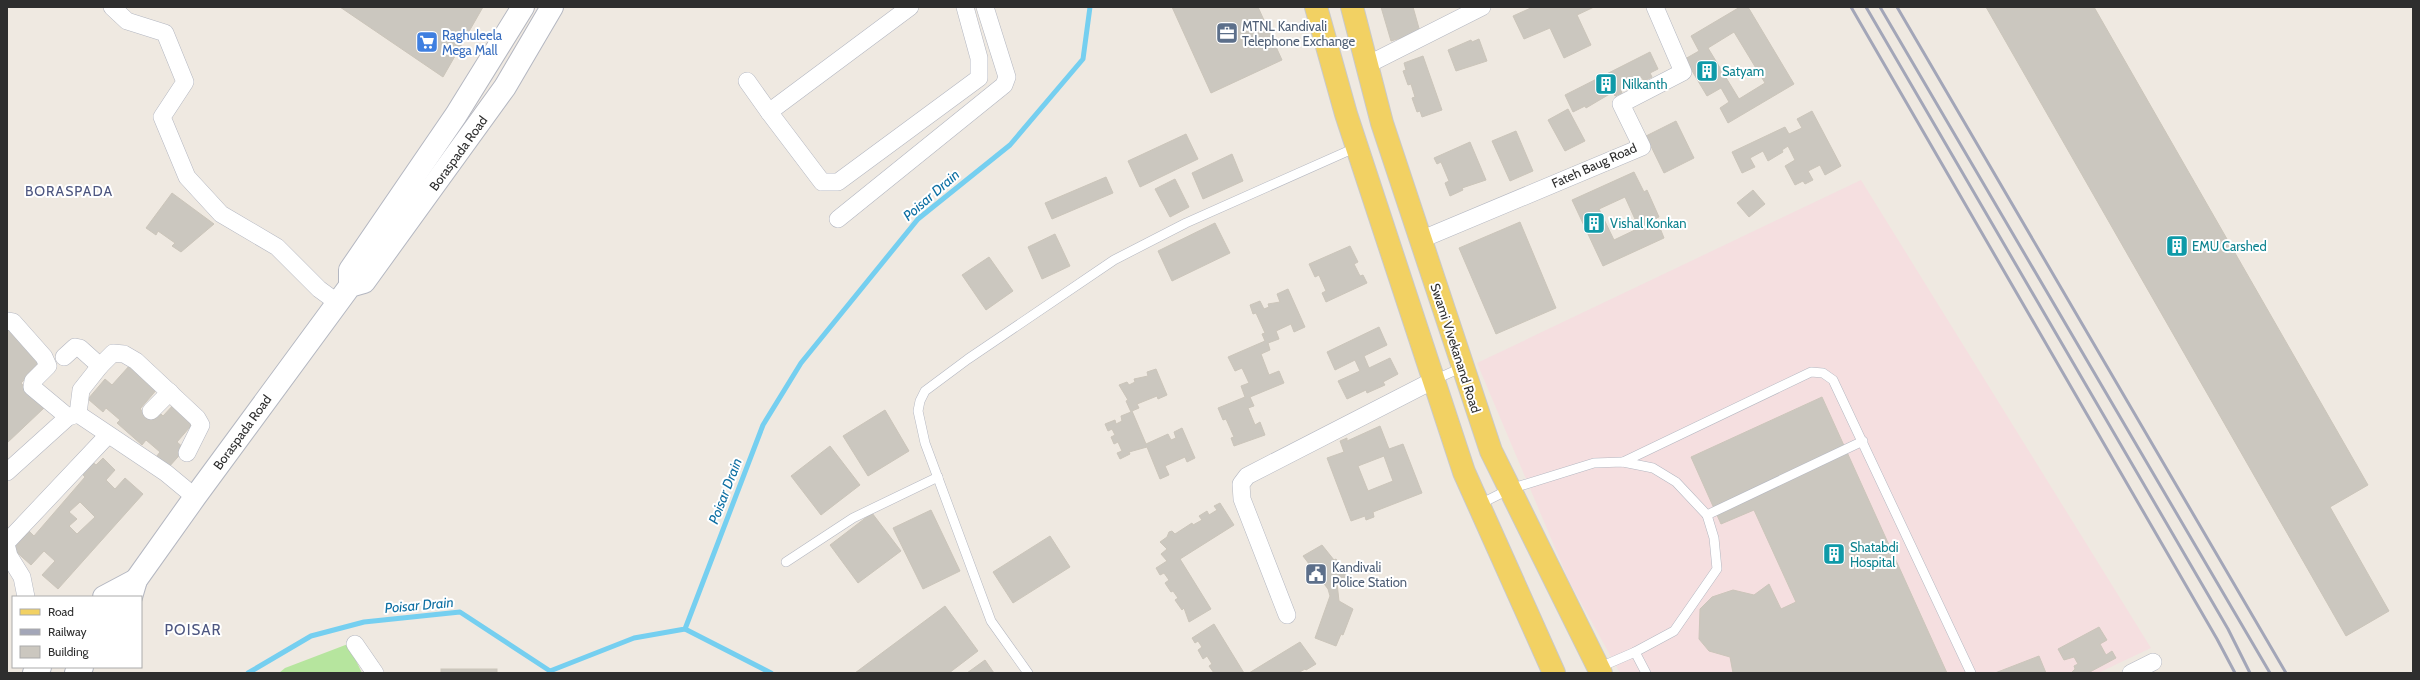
<svg xmlns="http://www.w3.org/2000/svg" width="2420" height="680" viewBox="0 0 2420 680" font-family="Cabin,sans-serif">
	<style>
		.medical { fill: #f5dfe0 }
		.green { fill: #b6e59e }
		.lines { fill: none; stroke-linecap: round; stroke-linejoin: round }
		.stream { stroke: #75cff0; stroke-width: 5 }
		.building { fill: #cbc7bf; stroke: #cbc5ba; fill-rule: evenodd }
		.lane-casing { stroke: #b4b7c1; stroke-width: 10 }
		.street-casing { stroke: #b4b7c1; stroke-width: 18 }
		.secondary-casing { stroke: #b4b7c1; stroke-width: 24 }
		.primary-casing { stroke: #c9c9c9; stroke-width: 24 }
		.lane { stroke: #fff; stroke-width: 9 }
		.street { stroke: #fff; stroke-width: 17 }
		.secondary { stroke: #fff; stroke-width: 22 }
		.primary { stroke: #f2d163; stroke-width: 22 }
		.rail { stroke: #a3a6b8; stroke-width: 3 }
		.labels { text-anchor: middle; stroke-width: 4; stroke-linejoin: round; paint-order: stroke }
		.service-label { font-size: 13px; fill: #4e5e75; stroke: #fff; text-anchor: start }
		.shop-label { font-size: 13px; fill: #366cbe; stroke: #fff; text-anchor: start }
		.culture-label { font-size: 13px; fill: #0d838f; stroke: #fff; text-anchor: start }
		.street-label { font-size: 13px; fill: #2e2e2e; stroke: #fff }
		.neighbourhood-label { font-size: 14px; letter-spacing: 1px; fill: #4d5680; stroke: #fff }
		.water-label { font-size: 14px; font-style: italic; fill: #0d6fa3; stroke: #fff }
		.quarter-label { font-size: 15px; letter-spacing: 1px; fill: #4d5680; stroke: #fff }
	</style>
	<rect width="100%" height="100%" fill="#efe9e1"/>
	<!-- medical -->
	<polygon class="medical" points="1861,180 2151,648 2098,673 1620,673 1569,581 1477,363"/>
	<!-- green -->
	<polygon class="green" points="348,644 362,673 279,673 285,668"/>
	<g class="lines">
		<!-- stream -->
		<g class="stream">
			<polyline points="685,629 771,673"/>
			<polyline points="248,673 311,636 364,622 460,612 550,671 634,638 685,629 763,425 801,363 918,219 1010,145 1083,59 1090,7"/>
		</g>
	</g>
	<!-- building -->
	<g class="building">
		<polygon points="340,7 483,7 443,77"/>
		<polygon points="1172,7 1258,7 1282,60 1211,93"/>
		<polygon points="1381,7 1413,7 1420,32 1391,41"/>
		<polygon points="1533,7 1594,7 1577,15 1591,45 1564,58 1550,28 1524,39 1513,16"/>
		<path d="M1740,7H1748L1794,84L1728,123L1720,108L1729,102L1721,88L1707,96L1685,59L1699,51L1691,36ZM1734,32L1765,83L1739,99L1708,48Z"/>
		<polygon points="1986,7 2094,7 2368,485 2330,507 2389,611 2346,636"/>
		<polygon points="1479,39 1487,61 1456,71 1448,50 1471,40 1472,42"/>
		<polygon points="1650,52 1658,69 1650,73 1652,77 1644,81 1641,77 1620,88 1622,93 1615,96 1613,92 1586,108 1585,106 1573,112 1565,95"/>
		<polygon points="1423,56 1442,110 1422,117 1420,111 1417,112 1412,98 1415,97 1411,84 1408,85 1403,71 1406,70 1404,63"/>
		<polygon points="1568,109 1585,141 1565,151 1548,120"/>
		<polygon points="1812,111 1841,166 1825,175 1820,165 1808,171 1813,180 1805,184 1803,181 1795,185 1785,166 1795,160 1788,146 1782,150 1783,152 1768,161 1763,151 1750,158 1755,167 1742,173 1732,152 1785,127 1789,134 1802,128 1797,119"/>
		<polygon points="1676,121 1694,158 1664,173 1646,136"/>
		<polygon points="1516,131 1533,171 1510,181 1492,141"/>
		<polygon points="1186,134 1198,159 1140,187 1128,161"/>
		<polygon points="1470,142 1486,180 1462,188 1463,190 1450,196 1445,183 1449,181 1441,162 1437,164 1434,158"/>
		<polygon points="1232,154 1243,181 1203,199 1192,173"/>
		<path d="M1634,172L1644,192L1647,190L1659,217L1656,218L1664,238L1603,266L1572,200ZM1625,197L1639,228L1614,240L1599,209Z"/>
		<polygon points="1106,177 1113,193 1052,219 1045,203"/>
		<polygon points="1175,179 1189,207 1170,217 1155,189"/>
		<polygon points="1753,190 1765,204 1749,217 1737,203"/>
		<polygon points="172,193 214,224 181,252 172,246 175,243 158,231 156,235 146,228"/>
		<polygon points="1520,222 1556,308 1496,334 1459,248"/>
		<polygon points="1215,223 1230,253 1172,281 1158,251"/>
		<polygon points="1055,234 1070,266 1042,279 1028,247"/>
		<polygon points="1350,246 1358,262 1354,264 1360,276 1363,275 1367,283 1326,302 1322,293 1326,291 1319,275 1315,277 1309,264"/>
		<polygon points="989,257 1013,291 986,310 962,275"/>
		<polygon points="1288,289 1305,327 1294,332 1291,324 1276,331 1279,339 1268,343 1270,350 1261,354 1269,375 1279,371 1284,383 1250,397 1254,406 1248,408 1255,425 1260,422 1265,435 1234,446 1231,438 1234,437 1226,419 1223,420 1218,408 1245,397 1241,386 1249,383 1242,368 1235,371 1228,357 1265,341 1262,334 1265,333 1256,313 1253,314 1250,305 1260,301 1264,309 1269,307 1268,304 1280,302 1277,294"/>
		<polygon points="1379,327 1387,345 1364,356 1369,368 1390,358 1398,374 1383,382 1385,385 1367,393 1366,390 1347,399 1338,381 1360,371 1355,360 1335,370 1327,352"/>
		<polygon points="7,328 43,362 21,383 44,408 7,443"/>
		<polygon points="130,365 158,388 140,409 154,420 160,413 163,416 175,403 196,420 177,442 185,449 168,468 156,457 160,452 146,440 142,445 117,423 120,420 106,408 103,412 88,399 105,379 112,385"/>
		<polygon points="1156,369 1167,395 1158,399 1157,396 1137,404 1139,408 1132,411 1146,444 1168,434 1171,440 1176,438 1174,432 1182,428 1195,458 1187,462 1185,457 1165,466 1169,475 1160,479 1147,447 1129,452 1130,454 1120,459 1117,453 1122,451 1118,442 1114,444 1111,437 1115,435 1112,429 1108,431 1105,424 1115,420 1116,424 1122,421 1121,416 1131,412 1126,401 1128,400 1119,385 1127,382 1129,385 1135,382 1134,379 1148,376 1147,372"/>
		<polygon points="1822,397 1947,673 1733,673 1730,657 1709,651 1699,639 1700,609 1712,597 1733,590 1754,595 1769,584 1781,609 1796,602 1754,510 1721,524 1691,457"/>
		<polygon points="885,410 909,451 868,476 843,436"/>
		<path d="M1380,426L1389,449L1403,444L1422,493L1373,512L1374,517L1366,520L1365,516L1351,521L1327,458L1344,452L1340,441L1347,438V441ZM1384,456L1393,481L1368,491L1358,466Z"/>
		<polygon points="830,446 860,485 821,515 791,476"/>
		<path d="M88,458L96,465L103,458L115,470L106,480L115,489L125,478L143,494L58,589L42,575L55,561L44,551L31,565L13,549L29,531L34,536L85,477L78,470ZM80,502L95,517L77,534L69,526L77,519L69,512Z"/>
		<polygon points="1220,503 1234,525 1180,559 1211,609 1189,622 1184,608 1182,610 1175,600 1178,598 1173,591 1171,592 1165,583 1169,580 1164,573 1160,575 1156,568 1167,561 1161,554 1167,549 1160,542 1167,537 1169,532 1172,531 1175,534 1192,523 1193,525 1202,520 1199,516 1207,511 1209,515 1217,510 1214,506"/>
		<polygon points="931,510 960,571 923,589 893,528"/>
		<polygon points="872,513 901,551 858,583 830,545"/>
		<polygon points="1050,536 1070,567 1013,603 993,572"/>
		<polygon points="1322,545 1334,560 1336,559 1347,576 1337,583 1339,601 1353,609 1343,635 1341,634 1336,646 1315,638 1330,596 1328,589 1303,556"/>
		<polygon points="945,606 978,651 949,673 855,673"/>
		<polygon points="1214,624 1244,673 1214,673 1209,666 1212,664 1207,656 1203,659 1198,650 1202,647 1198,641 1195,643 1192,638"/>
		<polygon points="2099,627 2107,640 2100,644 2106,655 2112,651 2116,658 2088,673 2071,673 2075,669 2074,666 2078,664 2074,657 2064,660 2058,649"/>
		<polygon points="1300,642 1316,664 1306,670 1305,669 1298,673 1249,673"/>
		<polygon points="2039,656 2046,673 1995,673"/>
		<polygon points="985,660 994,673 967,673"/>
		<rect x="441" y="669" width="56" height="4"/>
	</g>
	<g class="lines">
		<!-- lane casing -->
		<g class="lane-casing">
			<g id="lane">
				<polyline points="1434,380 1463,367"/>
				<polyline points="1623,462 1811,372 1823,373 1833,380 1971,673"/>
				<polyline points="1478,505 1510,489 1594,463 1623,462 1653,468 1676,482 1707,515 1714,538 1717,569 1674,631 1635,652 1598,668"/>
				<polyline points="1707,515 1863,441"/>
				<polyline points="786,562 853,518 938,477"/>
				<polyline points="1635,652 1646,673"/>
				<polyline points="1028,673 991,621 925,443 918,411 920,401 925,391 968,359 1114,260 1186,223 1357,147"/>
			</g>
		</g>
		<!-- street casing -->
		<g class="street-casing">
			<g id="street">
				<polyline points="112,7 127,21 165,33 185,82 162,117 187,177 221,214 277,247 319,289 338,303"/>
				<polyline points="910,7 769,112 822,182 838,182 979,78 979,58 965,7"/>
				<polyline points="1367,65 1482,7"/>
				<polyline points="747,81 769,112"/>
				<polyline points="838,219 1004,85 1007,77 985,7"/>
				<polyline points="1420,240 1642,147 1621,104 1683,72 1655,7"/>
				<polyline points="7,321 13,322 44,357 48,366 33,381 32,387 68,417"/>
				<polyline points="64,357 75,347 80,348 100,366"/>
				<polyline points="151,411 170,392"/>
				<polyline points="78,414 81,390 100,366 113,353 124,354 136,361 197,418 201,425 187,453"/>
				<polyline points="7,472 68,417 78,414 166,473 195,497"/>
				<polyline points="7,542 108,435"/>
				<polyline points="7,548 9,556 22,577 26,597"/>
				<polyline points="1287,615 1242,499 1241,484 1247,476 1434,380"/>
				<polyline points="355,644 375,673"/>
				<polyline points="2131,673 2153,662"/>
			</g>
		</g>
		<!-- secondary casing -->
		<g class="secondary-casing">
			<g id="secondary">
				<polyline points="350,286 350,270 456,115 523,7"/>
				<polyline points="104,597 136,580"/>
				<polyline points="131,597 136,580 195,497 350,286 364,282 505,87 552,7"/>
				<polyline points="34,673 40,667"/>
				<polyline points="76,673 82,667"/>
			</g>
		</g>
		<!-- primary casing -->
		<g class="primary-casing">
			<g id="primary">
				<polyline points="1316,7 1346,114 1464,472 1554,673"/>
				<polyline points="1352,7 1382,123 1491,451 1601,673"/>
			</g>
		</g>
		<!-- lane -->
		<use href="#lane" class="lane"/>
		<!-- street -->
		<use href="#street" class="street"/>
		<!-- secondary -->
		<use href="#secondary" class="secondary"/>
		<!-- primary -->
		<use href="#primary" class="primary"/>
		<!-- rail -->
		<g class="rail">
			<polyline points="1851,7 2217,639 2235,673"/>
			<polyline points="1866,7 2228,629 2250,673"/>
			<polyline points="1880,7 2270,673"/>
			<polyline points="1897,7 2286,673"/>
		</g>
	</g>
	<!-- icons -->
	<defs>
		<g id="office-square" transform="scale(1.15)"><rect x="-9" y="-9" width="18" height="18" rx="4" fill="#5c6f8a" stroke="#fff"/><path d="M-6-3h4V-5.5h4V-3h4V5H-6ZM-1-4.5V-3h2v-1.5ZM-6 0V1H6V0Z" fill="#fff"/></g>
		<g id="supermarket-square" transform="scale(1.15)"><rect x="-9" y="-9" width="18" height="18" rx="4" fill="#3f7fe0" stroke="#fff"/><path d="M-6-5.5h2.5l.6 2H6L4.5 2H-2.5L-4.4-4H-6ZM-1.5 3.2a1.3 1.3 0 1 0 .1 0ZM3 3.2a1.3 1.3 0 1 0 .1 0Z" fill="#fff"/></g>
		<g id="building-square" transform="scale(1.15)"><rect x="-9" y="-9" width="18" height="18" rx="4" fill="#0f9aa8" stroke="#fff"/><path d="M-4-6H4V6H1V3H-1V6H-4ZM-2.5-4.3h1.7v1.8h-1.7ZM.8-4.3h1.7v1.8H.8ZM-2.5-1h1.7V.8h-1.7ZM.8-1h1.7V.8H.8Z" fill="#fff"/></g>
		<g id="civic-square" transform="scale(1.15)"><rect x="-9" y="-9" width="18" height="18" rx="4" fill="#5c6f8a" stroke="#fff"/><path d="M-.6-6.5H3V-4.5H.6V-3L4-1V1h2V6H-6V1h2V-1L-.6-3ZM-1.2 2.5V6h2.4V2.5Z" fill="#fff"/></g>
	</defs>
	<g fill-rule="evenodd">
		<use href="#office-square" x="1227" y="33"/>
		<use href="#supermarket-square" x="427" y="42"/>
		<use href="#building-square" x="1707" y="71"/>
		<use href="#building-square" x="1606" y="84"/>
		<use href="#building-square" x="1594" y="223"/>
		<use href="#building-square" x="2177" y="246"/>
		<use href="#building-square" x="1834" y="554"/>
		<use href="#civic-square" x="1316" y="574"/>
	</g>
	<g class="labels">
		<!-- service labels -->
		<g class="service-label">
			<text x="1242" y="31">MTNL Kandivali<tspan x="1242" dy="15">Telephone Exchange</tspan></text>
			<text x="1332" y="572">Kandivali<tspan x="1332" dy="15">Police Station</tspan></text>
		</g>
		<!-- shop labels -->
		<g class="shop-label">
			<text x="442" y="40">Raghuleela<tspan x="442" dy="15">Mega Mall</tspan></text>
		</g>
		<!-- culture labels -->
		<g class="culture-label">
			<text x="1722" y="76">Satyam</text>
			<text x="1622" y="89">Nilkanth</text>
			<text x="1610" y="228">Vishal Konkan</text>
			<text x="2192" y="251">EMU Carshed</text>
			<text x="1850" y="552">Shatabdi<tspan x="1850" dy="15">Hospital</tspan></text>
		</g>
		<!-- street labels -->
		<g class="street-label">
			<text transform="translate(458 153) rotate(-54)" y="5">Boraspada Road</text>
			<text transform="translate(1594 165) rotate(-24)" y="5">Fateh Baug Road</text>
			<text transform="translate(1456 348) rotate(72)" y="5">Swami Vivekanand Road</text>
			<text transform="translate(242 432) rotate(-54)" y="5">Boraspada Road</text>
		</g>
		<!-- neighbourhood labels -->
		<g class="neighbourhood-label">
			<text x="69" y="196">BORASPADA</text>
		</g>
		<!-- water labels -->
		<g class="water-label">
			<text transform="translate(931 195) rotate(-41)" y="5">Poisar Drain</text>
			<text transform="translate(725 491) rotate(-69)" y="5">Poisar Drain</text>
			<text transform="translate(419 605) rotate(-5)" y="5">Poisar Drain</text>
		</g>
		<!-- quarter labels -->
		<g class="quarter-label">
			<text x="193" y="635">POISAR</text>
		</g>
	</g>
	<!-- border -->
	<rect width="2420" height="680" fill="none" stroke="#2e2e2e" stroke-width="16"/>
	<!-- legend -->
	<rect x="12" y="596" width="130" height="72" fill="#ffffff" stroke="#ababab"/>
	<rect x="20" y="609" width="20" height="6" fill="#f2d163" stroke="#ababab"/>
	<text x="48" y="616" font-size="12" fill="#2e2e2e">Road</text>
	<rect x="20" y="629" width="20" height="6" fill="#a3a6b8" stroke="#ababab"/>
	<text x="48" y="636" font-size="12" fill="#2e2e2e">Railway</text>
	<rect x="20" y="646" width="20" height="12" fill="#cbc7bf" stroke="#ababab"/>
	<text x="48" y="656" font-size="12" fill="#2e2e2e">Building</text>
</svg>
